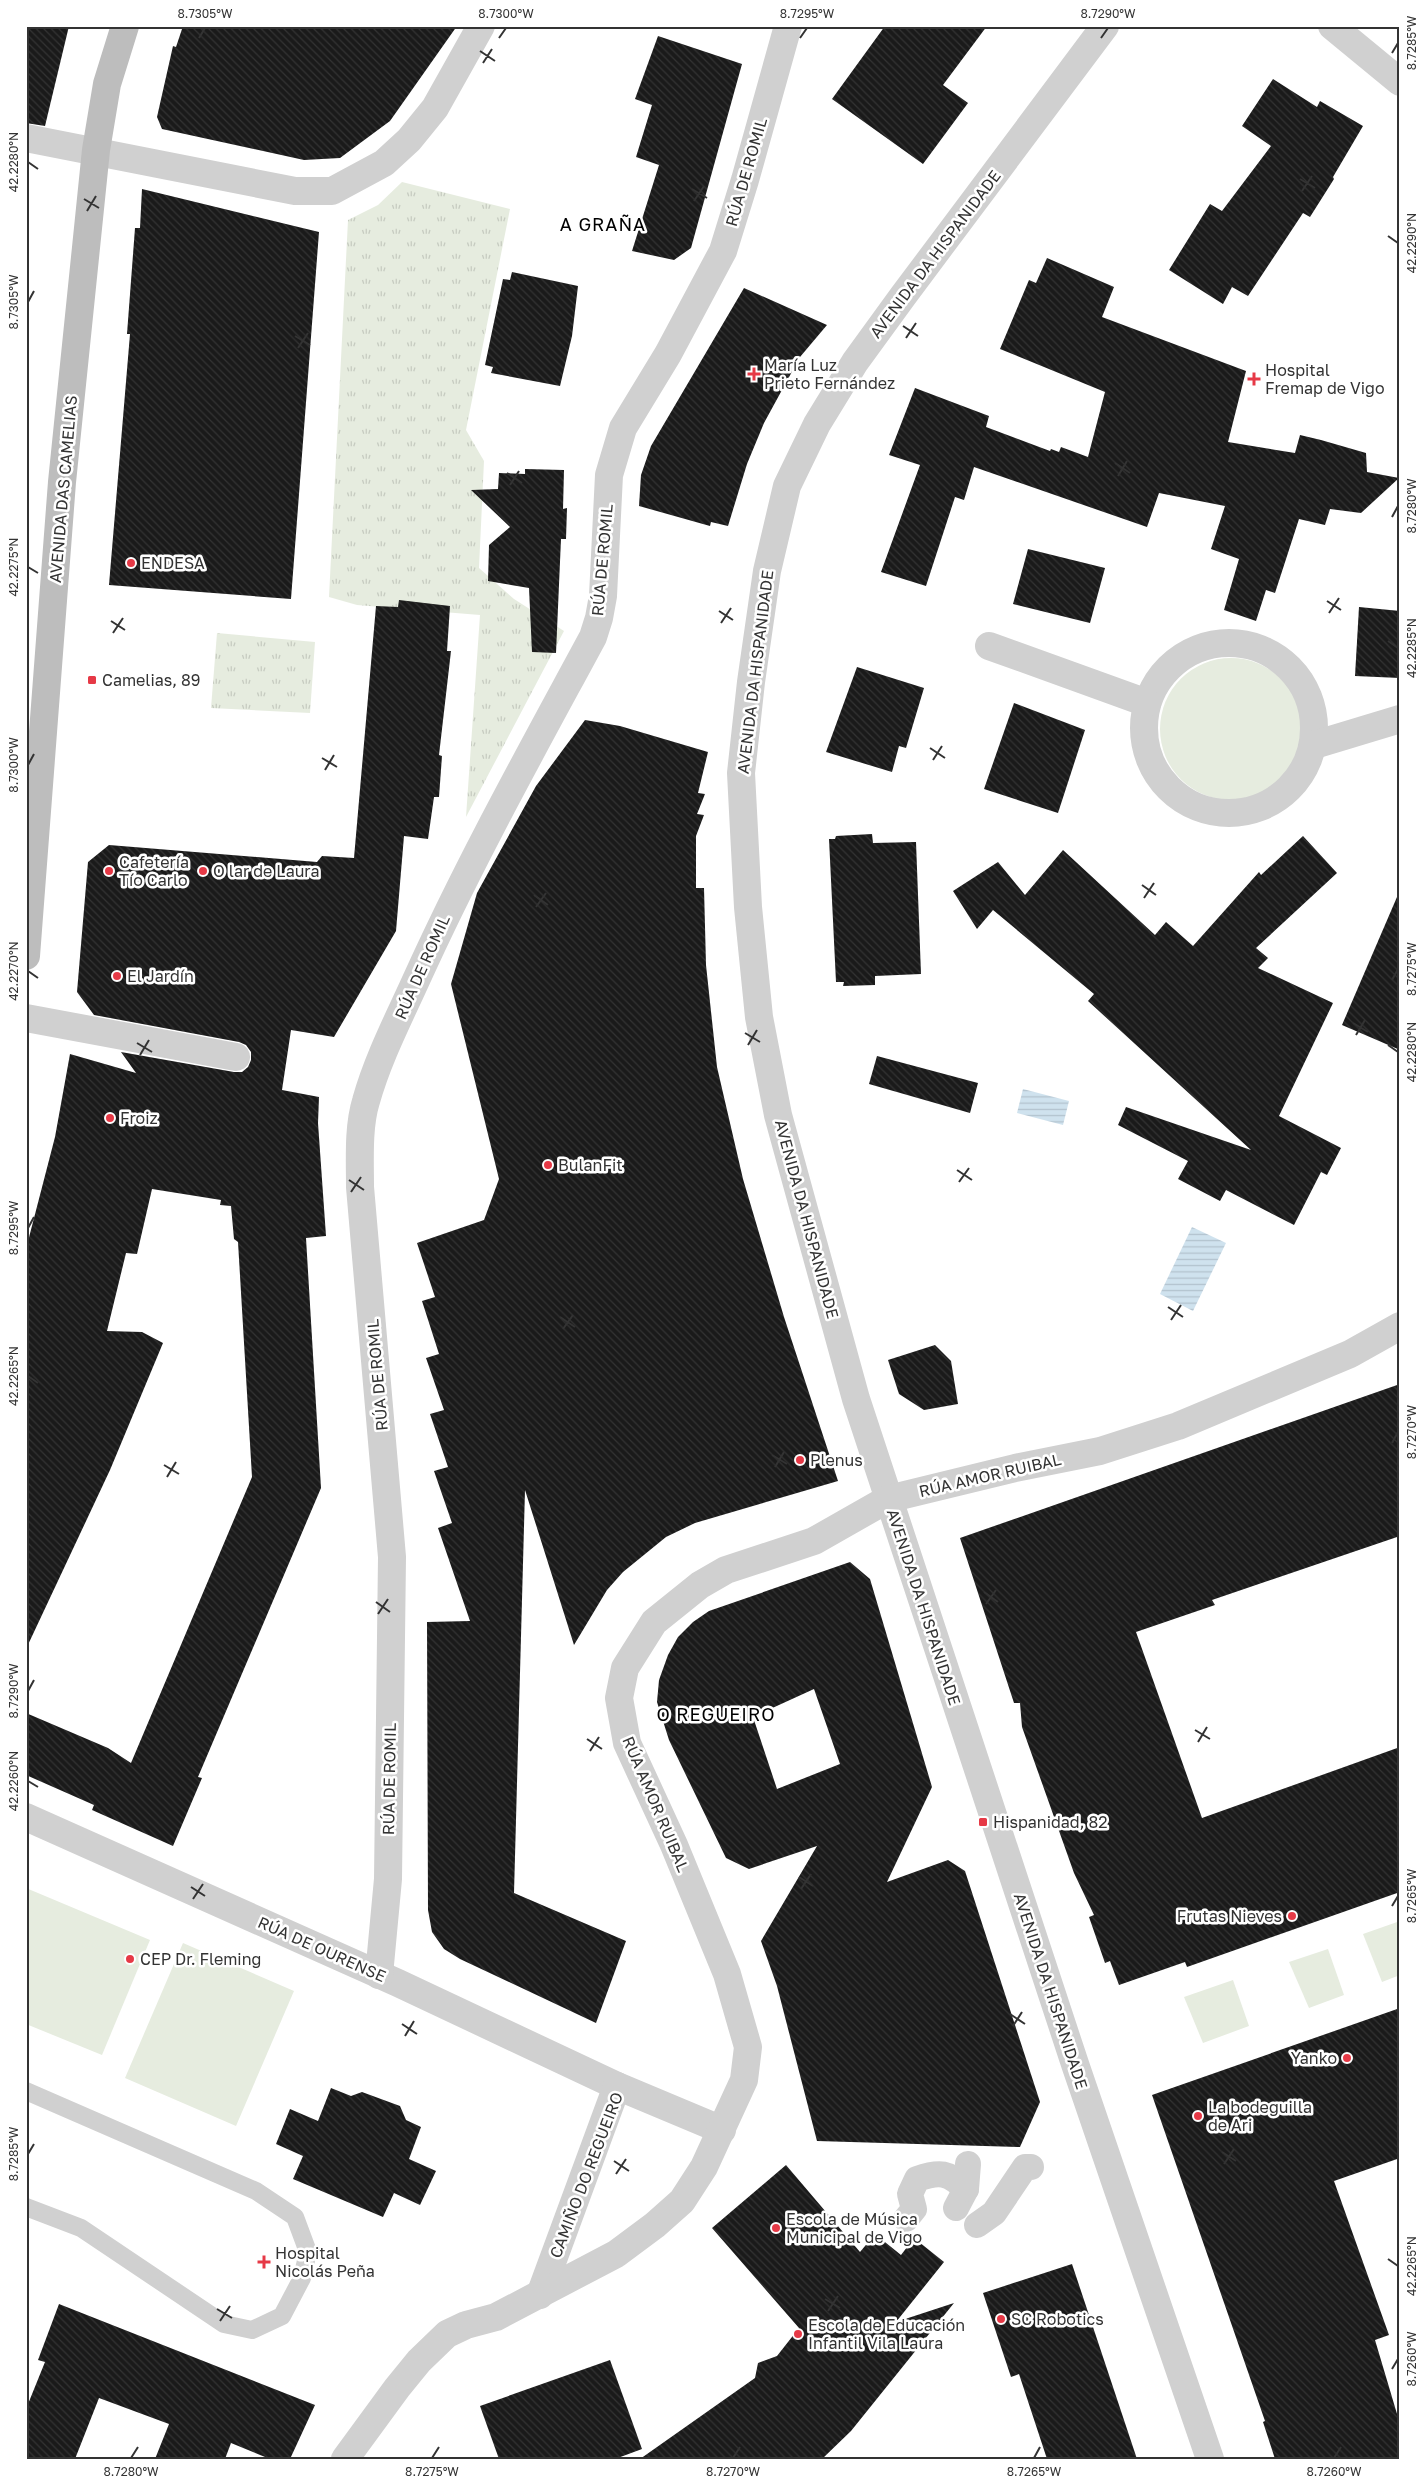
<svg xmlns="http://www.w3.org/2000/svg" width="1426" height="2485" viewBox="0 0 1426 2485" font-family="'Golos Text',sans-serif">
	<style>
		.green { fill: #e6ecdf }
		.park { fill: url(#park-tufts) }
		.water { fill: url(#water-rules) }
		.building { fill: url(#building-back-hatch); fill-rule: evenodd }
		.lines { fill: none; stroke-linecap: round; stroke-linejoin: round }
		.service { stroke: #d0d0d0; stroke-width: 18 }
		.pedestrian { stroke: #d0d0d0; stroke-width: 26 }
		.minor { stroke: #d0d0d0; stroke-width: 28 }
		.secondary { stroke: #bdbdbd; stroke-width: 28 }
		.ticks { fill: none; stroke: #333; stroke-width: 2 }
		.poi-dot { fill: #e63946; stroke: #fff; stroke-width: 2 }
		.labels { text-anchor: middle; stroke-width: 5; stroke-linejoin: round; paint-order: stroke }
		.street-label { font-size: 16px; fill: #333; stroke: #fff }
		.poi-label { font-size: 16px; fill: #333; stroke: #fff; text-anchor: start }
		.neighbourhood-label { font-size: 18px; letter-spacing: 1px; fill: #000; stroke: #fff }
		.neatline { fill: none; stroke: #333; stroke-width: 2 }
		.ticks-label { font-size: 12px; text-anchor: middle; fill: #333 }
	</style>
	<defs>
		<pattern id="park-tufts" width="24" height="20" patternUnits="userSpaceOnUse" patternTransform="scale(1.25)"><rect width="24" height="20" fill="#e6ecdf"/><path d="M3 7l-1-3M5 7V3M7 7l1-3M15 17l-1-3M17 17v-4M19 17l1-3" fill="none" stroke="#c6cbc0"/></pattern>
		<pattern id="water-rules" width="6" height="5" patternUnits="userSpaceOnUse" patternTransform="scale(1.25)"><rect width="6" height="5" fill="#cfe2ee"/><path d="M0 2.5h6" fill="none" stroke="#b2c2cd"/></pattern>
		<pattern id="building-back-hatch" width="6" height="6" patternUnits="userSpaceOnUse" patternTransform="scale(1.25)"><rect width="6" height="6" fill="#1a1a1a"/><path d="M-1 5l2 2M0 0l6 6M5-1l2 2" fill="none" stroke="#333"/></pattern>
	</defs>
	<rect width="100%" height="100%" fill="#fff"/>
	<!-- green -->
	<g class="green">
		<circle cx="1231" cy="729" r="71"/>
		<polygon points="26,1888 150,1940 102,2055 26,2024"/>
		<polygon points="1400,1921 1400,1975 1382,1982 1363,1934"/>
		<polygon points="183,1943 294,1991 236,2126 125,2078"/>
		<polygon points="1328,1949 1344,1995 1309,2008 1289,1962"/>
		<polygon points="1233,1980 1249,2026 1203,2043 1184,1997"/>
	</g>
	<!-- park -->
	<g class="park">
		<polygon points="402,182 510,209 466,430 484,461 479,568 514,599 564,631 466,817 480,615 357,605 329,597 348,220 378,205"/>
		<polygon points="217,633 315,642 310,713 211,708"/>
	</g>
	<!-- water -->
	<g class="water">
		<polygon points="1023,1089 1069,1101 1063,1125 1017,1113"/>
		<polygon points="1192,1227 1226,1243 1193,1311 1160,1294"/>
	</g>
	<!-- building -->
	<g class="building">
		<polygon points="26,26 69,26 45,126 26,123"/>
		<polygon points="183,26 457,26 390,121 340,158 304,160 162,129 157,117 173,46 176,47"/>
		<polygon points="885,26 987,26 943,85 968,103 923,164 832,99"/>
		<polygon points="658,36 742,64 691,248 674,260 632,251 659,165 636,157 652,105 635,99"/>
		<polygon points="1273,79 1317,107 1320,101 1363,126 1333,177 1334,179 1310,217 1303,213 1248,296 1232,287 1223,304 1169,270 1210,204 1222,211 1271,146 1242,126"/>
		<polygon points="142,189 319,232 291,599 109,585 130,334 127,334 135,228 140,228"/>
		<polygon points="1047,258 1114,287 1102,317 1246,371 1228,442 1295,453 1300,435 1321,440 1366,453 1367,472 1399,478 1361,513 1330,509 1325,525 1299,519 1275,593 1266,590 1256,621 1224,610 1239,559 1211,549 1225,506 1159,493 1147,527 974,467 964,500 955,497 926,586 881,572 920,465 889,455 915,388 989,416 986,427 1050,451 1051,449 1059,452 1061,447 1088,457 1105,392 1000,349 1029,280 1036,283"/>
		<polygon points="512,272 578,286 572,336 560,386 491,373 493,367 485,365 503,279 510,280"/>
		<polygon points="744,288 827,325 800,357 764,423 747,464 728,526 711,522 710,526 639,506 641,475 651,446"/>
		<polygon points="525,469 564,470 563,509 567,508 566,539 561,539 556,653 532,652 529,588 488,581 489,545 510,527 471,490 498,489 499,473 525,474"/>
		<polygon points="1028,549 1105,568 1090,623 1013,604"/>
		<polygon points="399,600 450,606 447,651 451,651 439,755 442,756 439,797 434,797 428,839 404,836 396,931 334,1037 291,1030 282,1090 319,1097 318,1123 326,1236 306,1238 321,1488 198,1777 202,1778 173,1846 92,1810 94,1805 26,1775 26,1713 108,1748 131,1763 252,1477 238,1242 234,1239 231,1206 220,1205 221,1200 152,1189 137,1254 126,1253 107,1331 142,1332 163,1343 110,1470 26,1649 26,1249 55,1137 70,1054 136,1073 121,1052 234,1072 242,1072 248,1067 251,1060 251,1052 246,1045 239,1042 94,1015 77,992 88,862 109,845 317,862 322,856 354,858 376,606 398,607"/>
		<polygon points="1359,607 1400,611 1400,678 1355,676"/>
		<polygon points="857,667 924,688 906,748 899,746 892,772 826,752"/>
		<polygon points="1014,703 1085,730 1058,813 984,789"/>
		<polygon points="585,720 620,726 708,752 698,793 705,794 697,814 704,815 696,836 696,888 704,888 706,965 717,1067 743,1179 784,1317 838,1481 695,1523 666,1537 623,1572 607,1590 574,1645 525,1490 514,1893 626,1941 596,2023 460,1959 444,1949 432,1932 428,1910 427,1622 470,1621 438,1528 452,1523 434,1471 448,1467 430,1414 444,1410 426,1358 439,1354 422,1301 435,1297 417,1243 484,1220 499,1179 451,984 477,893 536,786"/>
		<polygon points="872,834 873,843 916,842 921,974 875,976 875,985 843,986 844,982 836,982 829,839 835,839 836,836"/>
		<polygon points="1303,836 1337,873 1256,948 1268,958 1258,968 1333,1003 1279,1116 1341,1148 1327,1175 1321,1172 1294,1225 1226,1190 1220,1201 1178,1179 1188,1161 1118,1125 1126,1107 1251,1150 1088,1001 1094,994 993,910 977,929 953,891 998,862 1025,895 1063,850 1155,935 1166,922 1193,946 1259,872 1261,875"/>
		<polygon points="1400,890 1400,1050 1342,1025"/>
		<polygon points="877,1056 978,1083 970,1113 869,1084"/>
		<polygon points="935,1345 951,1361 958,1404 924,1410 899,1394 888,1360"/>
		<polygon points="1400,1384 1400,1536 1212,1600 1215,1605 1136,1632 1202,1818 1400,1747 1400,1892 1187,1967 1185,1962 1119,1985 1110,1961 1105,1963 1089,1917 1094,1915 1074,1873 1022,1727 1020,1703 1014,1703 960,1538"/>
		<path d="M850,1562L870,1579L932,1787L887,1882L948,1860L965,1871L1040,2102L1020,2147L817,2141L777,1986L761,1941L817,1846L749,1869L726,1858L669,1740L657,1702L659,1680L668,1655L678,1637L693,1622L709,1611ZM814,1689L840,1764L777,1789L753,1717Z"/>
		<polygon points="1400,2008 1400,2158 1334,2181 1389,2335 1375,2340 1400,2424 1400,2459 1275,2459 1263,2422 1265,2421 1152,2095"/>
		<polygon points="331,2088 351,2096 362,2092 400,2106 406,2120 421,2127 409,2159 436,2171 420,2205 394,2193 383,2217 293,2179 303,2156 276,2144 290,2109 318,2121"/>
		<polygon points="786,2165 860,2252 875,2234 901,2255 914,2238 944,2262 896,2322 954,2303 851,2431 822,2459 640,2459 755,2378 758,2363 777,2356 799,2328 712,2228"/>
		<polygon points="1072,2264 1137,2459 1047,2459 1019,2374 1011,2377 983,2293"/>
		<polygon points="59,2304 315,2405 290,2459 270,2459 231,2443 225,2459 155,2459 169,2424 99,2398 75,2459 26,2459 26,2409 45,2362 38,2360"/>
		<polygon points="610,2360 642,2449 615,2459 499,2459 480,2406"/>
	</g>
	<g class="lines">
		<!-- service -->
		<polyline class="service" points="26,2091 256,2191 295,2217 308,2252 302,2278 282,2316 252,2330 224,2324 81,2228 26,2207"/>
		<!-- pedestrian -->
		<g class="pedestrian">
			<polyline points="956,2208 966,2189 968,2164"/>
			<path d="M906,2219L914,2209L910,2194L917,2179C940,2171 948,2172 966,2189"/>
			<polyline points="977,2225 994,2213 1025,2167 1031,2167"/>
		</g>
		<!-- minor -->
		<g class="minor">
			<polyline points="1105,26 903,296 855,362 817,424 787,486 767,571 751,682 741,773 748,907 759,1017 778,1115 856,1399 1075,2064 1210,2459"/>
			<polyline points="1332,26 1400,82"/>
			<polyline points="26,138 295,191 332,191 384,163 409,140 435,108 481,26"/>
			<circle cx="1229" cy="728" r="85"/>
			<polyline points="989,646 1147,703"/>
			<polyline points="1314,745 1400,719"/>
			<polyline points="26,1018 236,1057"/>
			<polyline points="26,1817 398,1983 617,2086"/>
			<path d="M379,1975L388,1879L392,1557L360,1187C360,1160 358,1127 366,1101C378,1058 399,1018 417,978C470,861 532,750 593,637L599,618L603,596L609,475L623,428L668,354L723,251L745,180L788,26"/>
			<polyline points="540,2295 617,2086 722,2130"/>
			<polyline points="345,2459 397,2388 419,2361 447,2334 466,2325 496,2317 616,2254 655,2225 682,2201 704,2167 744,2080 748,2047 727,1974 674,1845 627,1743 619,1698 625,1668 654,1622 700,1585 726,1570 814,1541 888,1499 1015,1468 1100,1451 1178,1426 1350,1354 1400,1326"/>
		</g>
		<!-- secondary -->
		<polyline class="secondary" points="26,956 62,482 96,150 107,84 125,26"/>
	</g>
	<!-- ticks -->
	<path class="ticks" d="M199,38L205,28M499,38L506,28M800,38L807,28M1101,38L1108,28M480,51L495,61M1392,53L1398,43M483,63L492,49M28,162L38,169M1300,179L1315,188M692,189L707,198M1302,191L1312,176M84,199L99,208M694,201L704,186M87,211L96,196M1388,236L1398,243M28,302L34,291M903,326L918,336M295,336L310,345M906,338L916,323M298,348L308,333M1115,463L1130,473M507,473L522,483M1118,476L1127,461M510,485L519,471M1392,517L1398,506M28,567L38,573M1327,601L1341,610M719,611L733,620M1329,613L1339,598M111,621L125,630M721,623L731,608M113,633L123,618M1388,641L1398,648M930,748L945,758M322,758L337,767M933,760L942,746M28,765L34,754M325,770L334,755M1142,885L1156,895M534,895L548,905M1144,898L1154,883M536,907L546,893M28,971L38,978M1392,980L1398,969M1353,1023L1368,1032M745,1033L760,1042M1356,1035L1365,1020M137,1043L152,1052M748,1045L757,1030M1388,1045L1398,1052M140,1055L149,1040M957,1170L972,1180M349,1180L364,1190M959,1182L969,1168M351,1192L361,1177M28,1228L34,1217M1168,1307L1183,1317M560,1317L575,1327M1171,1320L1181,1305M563,1329L573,1315M28,1376L38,1383M1392,1443L1398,1432M772,1455L787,1464M164,1465L179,1474M775,1467L784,1452M167,1477L176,1462M984,1592L998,1602M376,1602L390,1612M986,1604L996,1590M378,1614L388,1599M28,1691L34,1680M1195,1730L1210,1739M587,1739L602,1749M1198,1742L1207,1727M590,1751L599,1737M28,1781L38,1787M799,1877L813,1886M191,1887L205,1896M801,1889L811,1874M193,1899L203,1884M1392,1906L1398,1896M1010,2014L1025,2024M402,2024L417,2034M1013,2026L1022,2012M405,2036L414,2021M1222,2152L1236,2161M28,2154L34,2144M614,2161L629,2171M1224,2164L1234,2149M616,2174L626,2159M1388,2259L1398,2266M825,2299L840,2308M217,2309L232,2318M828,2311L838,2296M220,2321L230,2306M1392,2369L1398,2359M131,2458L138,2447M432,2458L439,2447M733,2458L740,2447M1034,2458L1040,2447M1334,2458L1341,2447"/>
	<!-- markers -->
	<g class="poi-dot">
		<path d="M751.5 366.5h5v5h5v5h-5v5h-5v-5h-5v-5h5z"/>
		<path d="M1251.5 371.5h5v5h5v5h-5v5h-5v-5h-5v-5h5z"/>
		<circle cx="131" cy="563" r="5"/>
		<rect x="87" y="675" width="10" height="10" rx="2.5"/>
		<circle cx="109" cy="871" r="5"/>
		<circle cx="203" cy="871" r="5"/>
		<circle cx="117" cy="976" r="5"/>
		<circle cx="110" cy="1118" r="5"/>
		<circle cx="548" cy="1165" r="5"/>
		<circle cx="800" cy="1460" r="5"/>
		<rect x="978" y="1817" width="10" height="10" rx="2.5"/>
		<circle cx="1292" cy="1916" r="5"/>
		<circle cx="130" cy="1959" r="5"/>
		<circle cx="1347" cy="2058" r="5"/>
		<circle cx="1198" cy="2116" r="5"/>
		<circle cx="776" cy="2228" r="5"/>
		<path d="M261.5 2254.5h5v5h5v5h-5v5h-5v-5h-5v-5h5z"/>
		<circle cx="1001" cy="2319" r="5"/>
		<circle cx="798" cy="2334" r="5"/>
	</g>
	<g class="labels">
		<!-- street labels -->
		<g class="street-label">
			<text transform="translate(746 172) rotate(-74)" y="6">RÚA DE ROMIL</text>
			<text transform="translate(935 254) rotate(-53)" y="6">AVENIDA DA HISPANIDADE</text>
			<text transform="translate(63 489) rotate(-85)" y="6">AVENIDA DAS CAMELIAS</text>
			<text transform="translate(602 560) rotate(-85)" y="6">RÚA DE ROMIL</text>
			<text transform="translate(755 672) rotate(-83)" y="6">AVENIDA DA HISPANIDADE</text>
			<text transform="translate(422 967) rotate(-66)" y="6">RÚA DE ROMIL</text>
			<text transform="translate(807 1219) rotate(75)" y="6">AVENIDA DA HISPANIDADE</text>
			<text transform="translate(377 1375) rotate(-95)" y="6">RÚA DE ROMIL</text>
			<text transform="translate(990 1475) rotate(-13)" y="6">RÚA AMOR RUIBAL</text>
			<text transform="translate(924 1607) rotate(72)" y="6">AVENIDA DA HISPANIDADE</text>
			<text transform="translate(389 1779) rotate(-89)" y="6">RÚA DE ROMIL</text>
			<text transform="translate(656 1804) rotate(67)" y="6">RÚA AMOR RUIBAL</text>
			<text transform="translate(322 1949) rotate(24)" y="6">RÚA DE OURENSE</text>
			<text transform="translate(1051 1991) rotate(72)" y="6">AVENIDA DA HISPANIDADE</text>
			<text transform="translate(586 2175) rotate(-69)" y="6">CAMIÑO DO REGUEIRO</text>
		</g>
		<!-- poi labels -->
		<g class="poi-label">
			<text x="764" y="371">María Luz<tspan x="764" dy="18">Prieto Fernández</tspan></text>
			<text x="1265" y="376">Hospital<tspan x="1265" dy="18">Fremap de Vigo</tspan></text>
			<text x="141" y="569">ENDESA</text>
			<text x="102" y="686">Camelias, 89</text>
			<text x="119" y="868">Cafetería<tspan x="119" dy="18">Tío Carlo</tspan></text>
			<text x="213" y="877">O lar de Laura</text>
			<text x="127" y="982">El Jardín</text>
			<text x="120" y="1124">Froiz</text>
			<text x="558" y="1171">BulanFit</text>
			<text x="810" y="1466">Plenus</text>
			<text x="993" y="1828">Hispanidad, 82</text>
			<text x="1282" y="1922" text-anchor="end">Frutas Nieves</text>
			<text x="140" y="1965">CEP Dr. Fleming</text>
			<text x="1337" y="2064" text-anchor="end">Yanko</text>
			<text x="1208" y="2113">La bodeguilla<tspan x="1208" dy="18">de Ari</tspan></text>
			<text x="786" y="2225">Escola de Música<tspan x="786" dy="18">Municipal de Vigo</tspan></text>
			<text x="275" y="2259">Hospital<tspan x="275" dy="18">Nicolás Peña</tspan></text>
			<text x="1011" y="2325">SC Robotics</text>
			<text x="808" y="2331">Escola de Educación<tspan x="808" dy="18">Infantil Vila Laura</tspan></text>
		</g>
		<!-- neighbourhood labels -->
		<g class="neighbourhood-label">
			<text x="603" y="231">A GRAÑA</text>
			<text x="716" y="1721">O REGUEIRO</text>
		</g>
	</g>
	<!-- border -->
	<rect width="1426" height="2485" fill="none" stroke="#ffffff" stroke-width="55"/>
	<rect x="28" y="28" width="1370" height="2430" class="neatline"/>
	<g class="ticks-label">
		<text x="205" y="18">8.7305°W</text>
		<text x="506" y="18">8.7300°W</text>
		<text x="807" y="18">8.7295°W</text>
		<text x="1108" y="18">8.7290°W</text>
		<text transform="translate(1412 43) rotate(-90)" y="4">8.7285°W</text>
		<text transform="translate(14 162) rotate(-90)" y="4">42.2280°N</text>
		<text transform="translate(1412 243) rotate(-90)" y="4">42.2290°N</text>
		<text transform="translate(14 302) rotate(-90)" y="4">8.7305°W</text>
		<text transform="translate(1412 506) rotate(-90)" y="4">8.7280°W</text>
		<text transform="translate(14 567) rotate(-90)" y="4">42.2275°N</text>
		<text transform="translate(1412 648) rotate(-90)" y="4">42.2285°N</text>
		<text transform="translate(14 765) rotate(-90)" y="4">8.7300°W</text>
		<text transform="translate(1412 969) rotate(-90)" y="4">8.7275°W</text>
		<text transform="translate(14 971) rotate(-90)" y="4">42.2270°N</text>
		<text transform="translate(1412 1052) rotate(-90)" y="4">42.2280°N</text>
		<text transform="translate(14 1228) rotate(-90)" y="4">8.7295°W</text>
		<text transform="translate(14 1376) rotate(-90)" y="4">42.2265°N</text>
		<text transform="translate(1412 1432) rotate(-90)" y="4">8.7270°W</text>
		<text transform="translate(14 1691) rotate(-90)" y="4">8.7290°W</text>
		<text transform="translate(14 1781) rotate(-90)" y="4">42.2260°N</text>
		<text transform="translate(1412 1896) rotate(-90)" y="4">8.7265°W</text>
		<text transform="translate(14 2154) rotate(-90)" y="4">8.7285°W</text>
		<text transform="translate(1412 2266) rotate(-90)" y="4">42.2265°N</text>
		<text transform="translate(1412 2359) rotate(-90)" y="4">8.7260°W</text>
		<text x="131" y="2476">8.7280°W</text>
		<text x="432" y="2476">8.7275°W</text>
		<text x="733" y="2476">8.7270°W</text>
		<text x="1034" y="2476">8.7265°W</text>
		<text x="1334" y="2476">8.7260°W</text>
	</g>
</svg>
